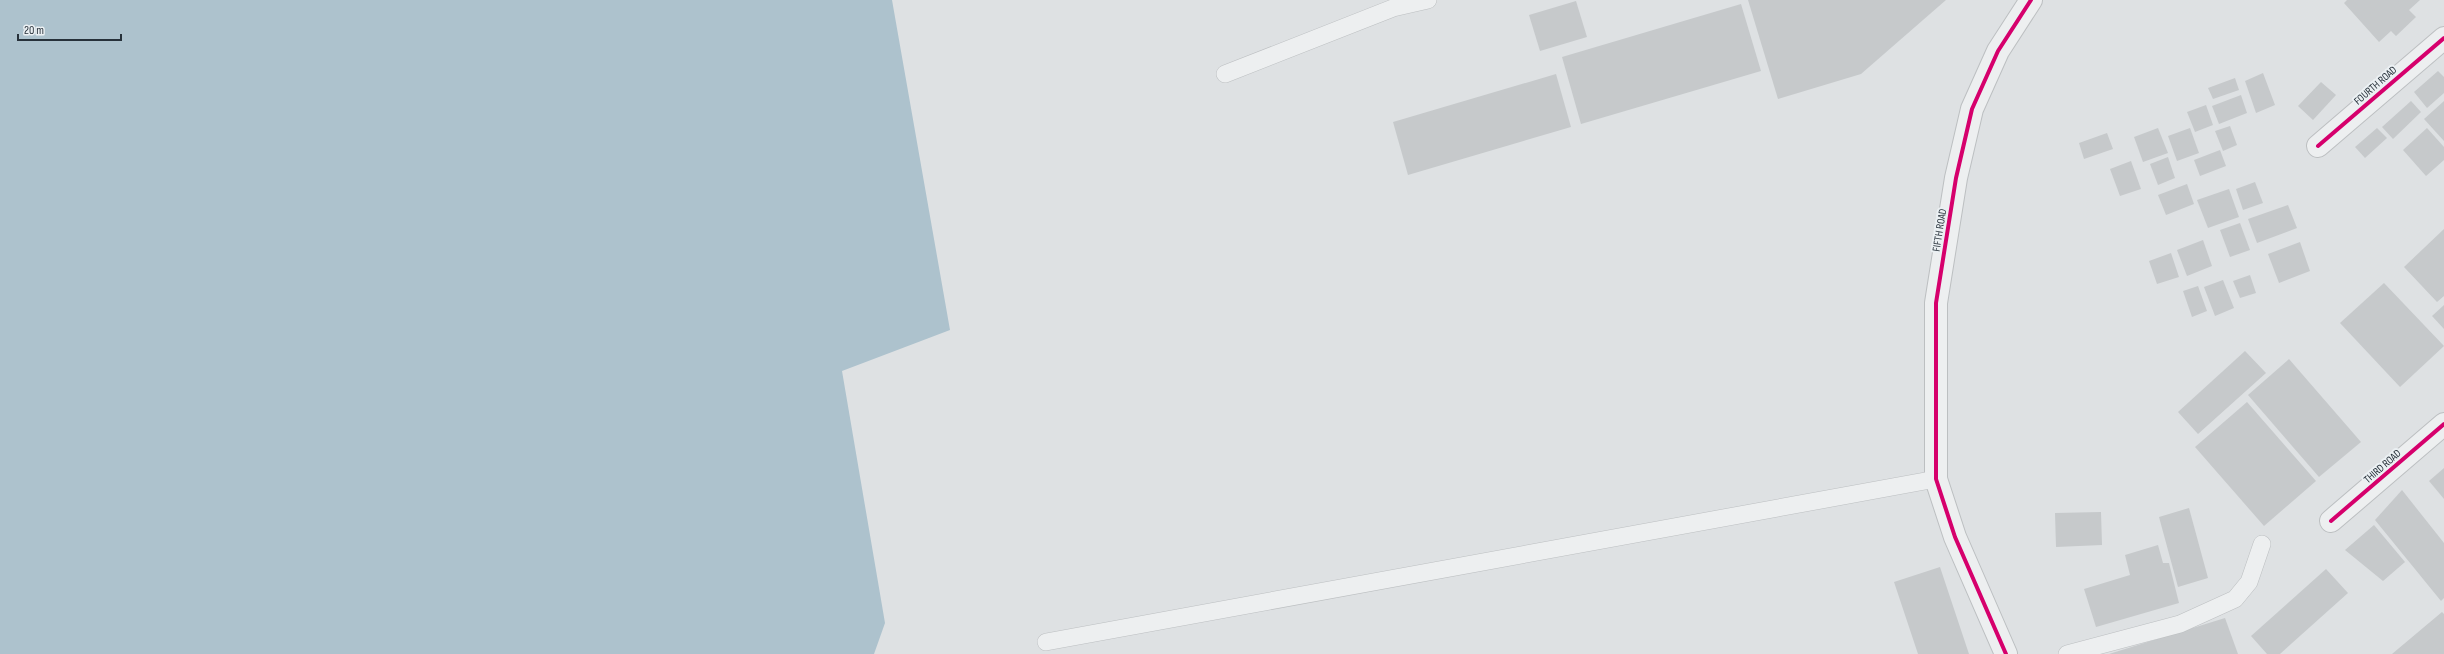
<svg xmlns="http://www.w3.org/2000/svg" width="2444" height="654" viewBox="0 0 2444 654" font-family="'Sofia Sans Condensed',sans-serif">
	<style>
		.water { fill: #adc2cd }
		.building { fill: #c6c9cb }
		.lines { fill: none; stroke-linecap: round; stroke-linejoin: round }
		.service-casing { stroke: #bcbfc1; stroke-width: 18 }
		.minor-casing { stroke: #bcbfc1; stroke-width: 24 }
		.service { stroke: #edeff0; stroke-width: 17 }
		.minor { stroke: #edeff0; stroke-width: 22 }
		.cycleway-casing { stroke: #ebf0f3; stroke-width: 6 }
		.cycleway { stroke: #d6006c; stroke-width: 4 }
		.labels { text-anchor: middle; stroke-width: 4; stroke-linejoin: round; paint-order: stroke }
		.street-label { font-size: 11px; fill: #27313a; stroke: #ebf0f3 }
	</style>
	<rect width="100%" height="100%" fill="#dee1e3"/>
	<!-- water -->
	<polygon class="water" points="0,0 892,0 950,330 842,371 885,623 874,654 0,654"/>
	<!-- building -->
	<g class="building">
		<polygon points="1748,0 1946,0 1861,74 1778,99"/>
		<polygon points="2347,0 2420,0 2409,10 2416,17 2396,36 2391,31 2379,42 2344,3"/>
		<polygon points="1576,1 1587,37 1540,51 1529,15"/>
		<polygon points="1741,4 1761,71 1581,124 1562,57"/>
		<polygon points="2438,71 2444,77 2444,93 2427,108 2414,92"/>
		<polygon points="2263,73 2275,105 2256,113 2245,81"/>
		<polygon points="1556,74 1571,127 1408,175 1393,122"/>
		<polygon points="2235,78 2239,90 2213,99 2208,88"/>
		<polygon points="2321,82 2336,95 2313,120 2298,106"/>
		<polygon points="2241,95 2247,113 2219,124 2212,106"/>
		<polygon points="2411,101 2421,112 2393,139 2382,127"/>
		<polygon points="2444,101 2444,141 2424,119"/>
		<polygon points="2206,105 2213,125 2195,132 2187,112"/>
		<polygon points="2230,126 2237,145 2223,151 2215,131"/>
		<polygon points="2158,128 2168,153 2143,162 2134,137"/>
		<polygon points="2190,128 2199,153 2177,161 2168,136"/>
		<polygon points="2377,128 2387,138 2365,158 2355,147"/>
		<polygon points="2427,128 2444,147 2444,160 2426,176 2403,150"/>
		<polygon points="2107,133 2113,149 2084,159 2079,143"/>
		<polygon points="2220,150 2226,166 2200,176 2194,160"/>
		<polygon points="2168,157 2175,178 2158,185 2150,164"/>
		<polygon points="2131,161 2141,189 2120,196 2110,169"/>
		<polygon points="2255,182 2263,203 2243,210 2236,189"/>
		<polygon points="2187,184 2194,204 2166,215 2158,195"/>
		<polygon points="2229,189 2239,217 2208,228 2197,200"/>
		<polygon points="2288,205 2297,228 2257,243 2248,219"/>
		<polygon points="2240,223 2250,250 2230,257 2220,230"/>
		<polygon points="2444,229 2444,296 2437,302 2404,267"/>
		<polygon points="2203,240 2212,266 2187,276 2177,250"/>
		<polygon points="2300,242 2310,271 2279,283 2268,254"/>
		<polygon points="2171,253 2179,277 2157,284 2149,261"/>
		<polygon points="2250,275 2256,293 2240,298 2233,281"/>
		<polygon points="2223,280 2234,308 2215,316 2204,287"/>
		<polygon points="2384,283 2444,346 2400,387 2340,323"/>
		<polygon points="2198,286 2207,311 2192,317 2183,291"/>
		<polygon points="2444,305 2444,329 2432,316"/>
		<polygon points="2245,351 2266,373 2198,434 2178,412"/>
		<polygon points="2289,359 2361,442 2319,477 2248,395"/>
		<polygon points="2247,402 2316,481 2264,526 2195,447"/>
		<polygon points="2444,468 2444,499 2429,481"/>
		<polygon points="2402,490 2444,543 2444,598 2441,601 2375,520"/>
		<polygon points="2189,508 2208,578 2178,587 2159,517"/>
		<polygon points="2101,512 2102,545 2056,547 2055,513"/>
		<polygon points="2374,525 2405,562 2383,581 2345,550"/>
		<polygon points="2158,545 2163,563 2169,563 2179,603 2096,627 2084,589 2130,575 2125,555"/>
		<polygon points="1940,567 1969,654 1918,654 1894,582"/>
		<polygon points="2326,569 2348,593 2280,654 2267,654 2251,636"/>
		<polygon points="2442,612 2444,614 2444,654 2392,654"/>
		<polygon points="2225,618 2238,654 2109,654"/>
	</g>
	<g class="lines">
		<!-- service casing -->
		<g class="service-casing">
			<g id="service">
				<polyline points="1225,74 1393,8 1428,0"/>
				<polyline points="1046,642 1936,479"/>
				<polyline points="2067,654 2180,624 2235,599 2249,582 2262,544"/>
			</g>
		</g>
		<!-- minor casing -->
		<g class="minor-casing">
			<g id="minor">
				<polyline points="2318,146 2444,38"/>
				<polyline points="2331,521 2444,424"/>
				<polyline points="2006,654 1955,537 1936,479 1936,303 1956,178 1972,109 1998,51 2031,0"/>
			</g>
		</g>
		<!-- service -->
		<use href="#service" class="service"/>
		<!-- minor -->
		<use href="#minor" class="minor"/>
		<!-- cycleway casing -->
		<g class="cycleway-casing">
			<g id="cycleway">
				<polyline points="2318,146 2444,38"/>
				<polyline points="2331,521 2444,424"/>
				<polyline points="2006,654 1955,537 1936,479 1936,303 1956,178 1972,109 1998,51 2031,0"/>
			</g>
		</g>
		<!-- cycleway -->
		<use href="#cycleway" class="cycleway"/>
	</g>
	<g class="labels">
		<!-- street labels -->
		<g class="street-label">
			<text transform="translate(2375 85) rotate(-41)" y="4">FOURTH ROAD</text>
			<text transform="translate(1939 230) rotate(-81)" y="4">FIFTH ROAD</text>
			<text transform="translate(2382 466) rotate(-41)" y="4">THIRD ROAD</text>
		</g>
	</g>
	<!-- scale -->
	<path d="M18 34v6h103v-6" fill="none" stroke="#27313a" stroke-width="2"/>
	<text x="24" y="34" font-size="12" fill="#27313a" stroke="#ebf0f3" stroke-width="3" paint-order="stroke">20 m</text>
</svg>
